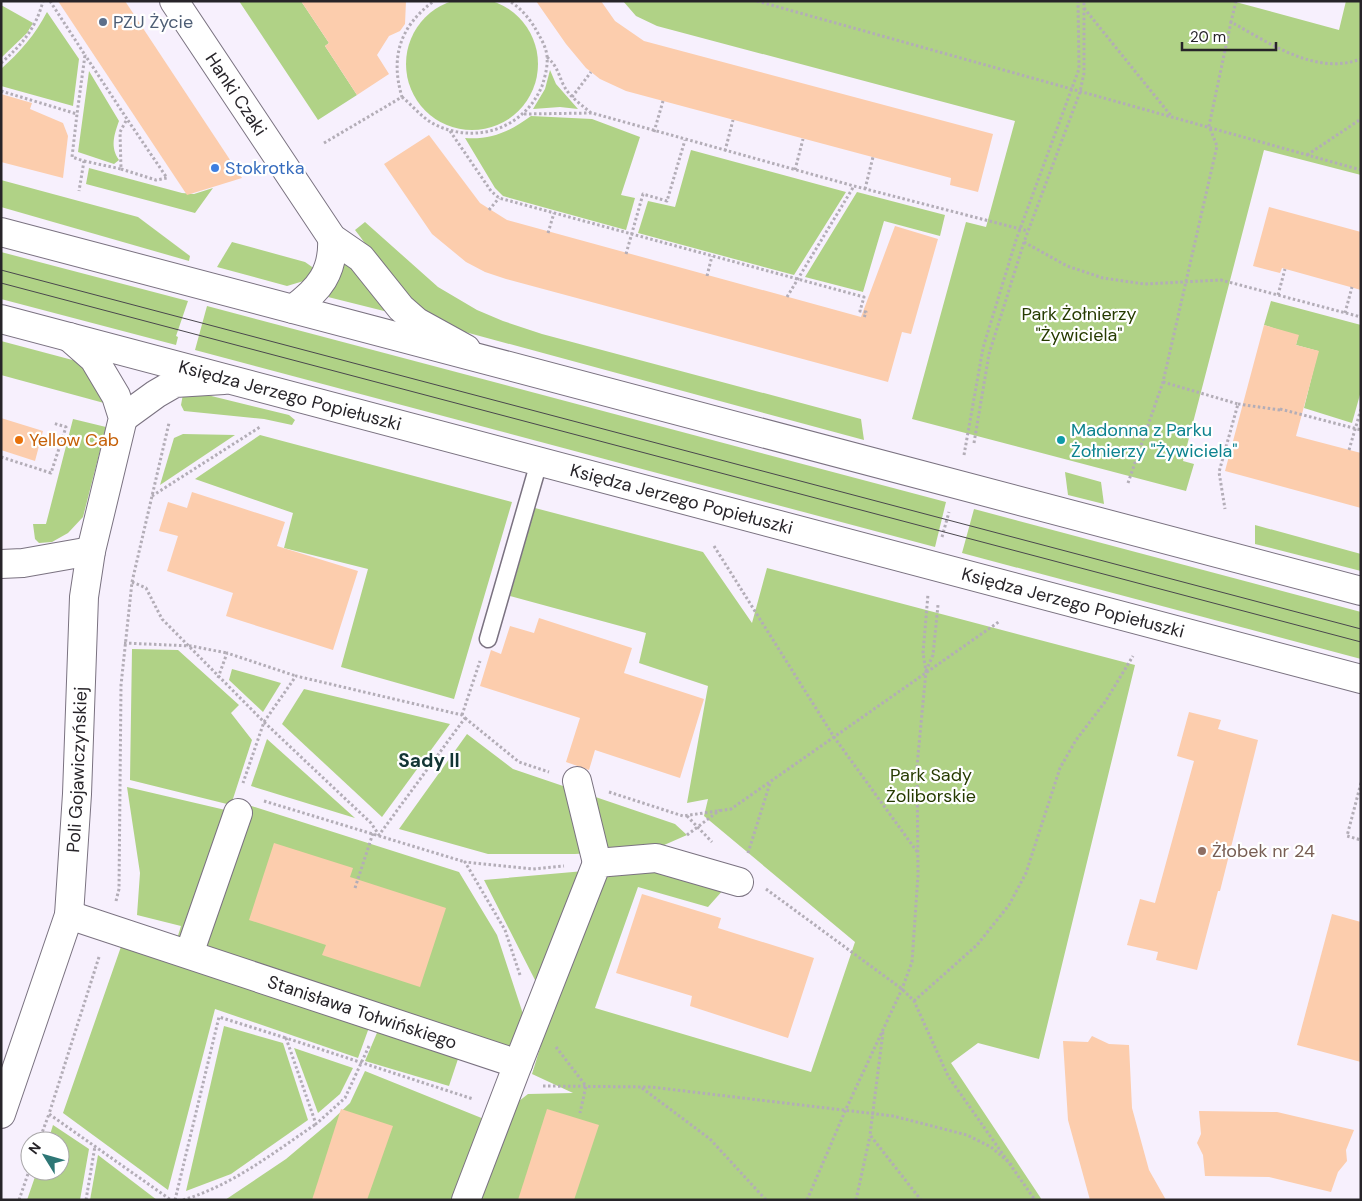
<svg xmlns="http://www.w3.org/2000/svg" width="1362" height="1201" viewBox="0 0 1362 1201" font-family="'DM Sans',sans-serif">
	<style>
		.green { fill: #b0d286 }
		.building { fill: #fccdad }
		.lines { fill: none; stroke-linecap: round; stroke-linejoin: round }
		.service-casing { stroke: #7a7280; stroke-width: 19 }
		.minor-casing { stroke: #7a7280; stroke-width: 30 }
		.secondary-casing { stroke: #7a7280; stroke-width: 30 }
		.path { stroke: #b3adb7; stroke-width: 3; stroke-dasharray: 2.5 2.5; stroke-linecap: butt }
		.service { stroke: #fff; stroke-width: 16 }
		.minor { stroke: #fff; stroke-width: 28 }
		.secondary { stroke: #fff; stroke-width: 28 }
		.tram { stroke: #4a474d; stroke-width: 1 }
		.service-dot { fill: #5c6f8a; stroke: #fff; stroke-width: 2 }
		.shop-dot { fill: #3f7fe0; stroke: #fff; stroke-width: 2 }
		.food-dot { fill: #e8710a; stroke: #fff; stroke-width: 2 }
		.culture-dot { fill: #0f9aa8; stroke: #fff; stroke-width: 2 }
		.education-dot { fill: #8d6e63; stroke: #fff; stroke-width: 2 }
		.labels { text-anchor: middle; stroke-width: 4.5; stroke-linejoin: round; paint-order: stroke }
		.service-label { font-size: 18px; fill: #4e5e75; stroke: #fff; text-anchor: start }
		.street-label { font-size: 18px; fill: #272429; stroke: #fff }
		.shop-label { font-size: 18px; fill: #366cbe; stroke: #fff; text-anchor: start }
		.park-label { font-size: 18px; fill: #263b00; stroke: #fff }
		.culture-label { font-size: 18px; fill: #0d838f; stroke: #fff; text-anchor: start }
		.food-label { font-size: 18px; fill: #c56008; stroke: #fff; text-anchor: start }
		.education-label { font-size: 18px; fill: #785e54; stroke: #fff; text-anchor: start }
		.neighbourhood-label { font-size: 19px; font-weight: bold; fill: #123534; stroke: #fff }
	</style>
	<rect width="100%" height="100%" fill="#f7f0fd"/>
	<!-- green -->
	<g class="green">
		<circle cx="472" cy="64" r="66"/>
		<polygon points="239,1 301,1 329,43 325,46 357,95 318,120"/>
		<polygon points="623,1 1232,1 1339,30 1346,1 1361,1 1361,175 1264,150 1183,461 1194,464 1186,491 912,419 966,222 986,227 1015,121 657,26 636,16"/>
		<polygon points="1,5 33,23 27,33 1,58"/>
		<path d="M47,12L79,59L73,106L1,86V69C20,52 35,35 47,12Z"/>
		<polygon points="550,70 556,84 578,109 560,107 533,109 545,89"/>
		<path d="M89,71L119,121C114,135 110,147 119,160L114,164L78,152Z"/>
		<path d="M531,116L592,119L640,137L621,195L635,198L626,230L503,196L495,188L465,138C491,140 511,131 531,116Z"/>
		<polygon points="691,150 846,192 794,275 638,233 648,201 675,207"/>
		<polygon points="89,168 182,193 194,194 213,188 195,213 86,184"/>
		<polygon points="1,180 138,217 190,256 189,261 1,207"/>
		<polygon points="857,192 945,215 940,236 884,221 863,292 805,277"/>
		<path d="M365,222L438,287L477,310L503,321L542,334L861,419L864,440L443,326C408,308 379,261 355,230Z"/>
		<polygon points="232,242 305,262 315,269 307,280 287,286 217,267"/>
		<polygon points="1,252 188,301 176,336 178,337 176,345 1,299"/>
		<polygon points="343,256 388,312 328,297 339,280"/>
		<polygon points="1271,301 1361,325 1361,391 1352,423 1304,408 1318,351 1296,345 1298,336 1264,325"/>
		<polygon points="207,306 946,502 935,547 195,350"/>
		<polygon points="1,341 80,362 104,403 1,375"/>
		<polygon points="195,392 289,415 295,420 292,425 264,419 184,411 181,405 183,394"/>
		<polygon points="73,419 106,427 83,517 68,533 52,542 39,543 35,539 33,524 46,524"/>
		<polygon points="183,434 235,435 160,485 174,438"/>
		<polygon points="260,435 512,502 454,699 341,667 368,569 284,548 293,513 195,479"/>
		<polygon points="1065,472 1101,482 1104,504 1068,495"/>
		<polygon points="535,508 703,552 752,623 767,568 1135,665 1039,1059 978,1043 951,1063 1042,1200 477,1200 514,1105 528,1094 573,1093 532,1074 550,1016 540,1004 535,980 484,880 652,865 724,889 708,907 638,887 595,1008 811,1072 855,942 704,816 708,799 687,803 708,686 639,663 646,633 510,596"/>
		<polygon points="974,509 1361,612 1361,659 962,553"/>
		<polygon points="1255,525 1361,554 1361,571 1255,544"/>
		<polygon points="132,649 178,650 239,705 231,713 252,740 231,805 130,780"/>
		<polygon points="232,669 281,683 263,712 229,680"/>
		<polygon points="304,689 450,724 382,817 282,724"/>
		<polygon points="467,734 513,769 675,824 687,835 655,849 575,854 488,854 399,829"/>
		<polygon points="267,739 355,818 251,786"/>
		<polygon points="127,787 234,812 239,802 459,872 497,935 525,1020 511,1051 176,942 181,926 137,915 140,873"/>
		<polygon points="123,941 371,1022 358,1058 215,1009 168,1190 63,1113"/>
		<polygon points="224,1026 283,1043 308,1120 231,1174 186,1191"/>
		<polygon points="379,1028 459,1056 449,1086 365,1061"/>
		<polygon points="294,1048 353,1068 340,1094 318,1113"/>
		<polygon points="365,1071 484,1119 453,1200 225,1200 286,1159 330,1122 350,1103"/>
		<polygon points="53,1125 89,1149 80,1200 27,1200 37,1171 60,1171 60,1141 48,1141"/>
		<polygon points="98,1155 157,1200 90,1200"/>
	</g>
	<!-- building -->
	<g class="building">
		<polygon points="58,1 125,1 242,178 187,195"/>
		<polygon points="301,1 406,1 405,24 400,31 389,36 377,55 389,74 357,95 325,46 329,43"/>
		<polygon points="536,1 601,1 615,21 644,41 993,134 978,192 950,185 951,178 626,91 600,79 586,68 566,44"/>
		<polygon points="1,94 32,103 30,109 63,123 68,136 63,178 1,162"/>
		<polygon points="429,135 480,203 507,220 861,317 895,226 938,239 911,334 902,332 888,382 506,279 485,272 466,262 432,234 384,164"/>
		<polygon points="1269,207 1361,232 1361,290 1282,268 1280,273 1253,266"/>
		<polygon points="1264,325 1299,335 1296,345 1319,351 1296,436 1361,453 1361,508 1225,471"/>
		<polygon points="1,418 43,431 35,461 1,450"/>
		<polygon points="192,492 285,522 277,546 358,571 333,650 226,616 233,593 167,571 178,536 159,531 168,502 187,508"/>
		<polygon points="539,618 632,648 624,673 704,699 680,778 595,750 589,770 566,762 580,718 480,686 491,650 501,654 510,626 534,633"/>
		<polygon points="1189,712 1221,720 1218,729 1258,740 1220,891 1218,891 1197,970 1156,960 1158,952 1127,945 1140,899 1155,903 1194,761 1177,756"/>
		<polygon points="274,843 353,868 350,877 446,908 420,987 322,955 326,945 249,920"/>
		<polygon points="642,894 721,918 718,928 814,958 788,1038 690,1006 692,996 616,973"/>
		<polygon points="1332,914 1361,922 1361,1062 1297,1045"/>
		<polygon points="1092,1036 1109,1044 1129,1045 1132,1108 1149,1170 1166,1200 1090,1200 1068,1120 1063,1041 1088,1042"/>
		<polygon points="341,1109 393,1126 367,1200 312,1200"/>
		<polygon points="547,1109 599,1125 574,1200 518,1200"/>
		<polygon points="1199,1111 1277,1112 1354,1130 1346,1150 1347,1161 1338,1172 1331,1192 1269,1177 1205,1176 1203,1155 1197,1143 1201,1134"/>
	</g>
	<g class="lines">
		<!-- service casing -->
		<g class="service-casing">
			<polyline id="service" points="488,639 539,462"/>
		</g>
		<!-- minor casing -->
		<g class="minor-casing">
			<g id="minor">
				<path id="s1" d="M174,1L332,238L361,258L401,308L417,322L466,349"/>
				<path d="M293,309C319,290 334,272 332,238"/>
				<polyline points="123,418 156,394 175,383 224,380"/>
				<polyline points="1,564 23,563 91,551"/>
				<polyline points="577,781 597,863"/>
				<path id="s2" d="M69,915L518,1064L466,1200"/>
				<polyline points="189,954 238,813"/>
				<polyline points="518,1064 597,863 656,858 739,882"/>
				<path id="s3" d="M1,1114L69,915L77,794L84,597L91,551L123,418L116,396L94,359L69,337"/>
			</g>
		</g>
		<!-- secondary casing -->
		<g class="secondary-casing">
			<g id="secondary">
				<polyline points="1,232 1361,591"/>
				<path id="s4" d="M1,319L1361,679"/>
			</g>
		</g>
		<!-- path -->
		<g class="path">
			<polyline points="50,1 85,55 77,114"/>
			<polyline points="757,1 1361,170"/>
			<path d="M1236,1L1231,22C1270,43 1315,76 1361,59"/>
			<polyline points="1084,8 1172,117"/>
			<path d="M547,57C557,66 558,73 563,84C569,97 581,104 591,113"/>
			<path d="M1,63C22,45 36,28 43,1"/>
			<polyline points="1,91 77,114 72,157 84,161 79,191"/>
			<path d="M402,97C412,105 422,118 434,124C475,145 524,129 542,86C545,77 548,66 547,56C546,46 540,37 535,28C529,18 520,7 509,1"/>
			<polyline points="572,97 591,72"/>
			<polyline points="524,114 592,113 854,186 1028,231"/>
			<polyline points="450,131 491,191 499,198 864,297 860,311 866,312 864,318"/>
			<polyline points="654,132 663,101"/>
			<path d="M324,143L402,97C390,57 400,26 434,1"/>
			<polyline points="725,151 733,120"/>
			<polyline points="1307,155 1361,119"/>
			<polyline points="84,161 121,169 120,132 127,119 85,55"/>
			<polyline points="121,169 156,180 167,178 127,119"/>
			<polyline points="795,170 803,139"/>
			<polyline points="865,189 873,157"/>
			<polyline points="489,210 499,198"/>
			<polyline points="548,233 554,213"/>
			<polyline points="1024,242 1067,266 1103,278 1144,284 1221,280 1361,317"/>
			<polyline points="626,254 643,194 667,201 685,140"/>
			<polyline points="707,276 712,256"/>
			<polyline points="1278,295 1285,269"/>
			<polyline points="787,297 854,186"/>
			<polyline points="1345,313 1352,287"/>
			<polyline points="1163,382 1238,404 1219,472 1225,509"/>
			<polyline points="1238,404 1280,410"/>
			<polyline points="1280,409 1361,430"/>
			<polyline points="974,443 989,354 1024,242 1080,92 1084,73 1084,1"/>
			<polyline points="1349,450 1361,409"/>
			<polyline points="964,455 983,348 1016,240 1079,69 1078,1"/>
			<polyline points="1,457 51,473 66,427 53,423"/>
			<polyline points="1128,483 1163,382 1217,146 1209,126 1231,22"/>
			<polyline points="152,496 260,427"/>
			<polyline points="942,537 949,512"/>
			<polyline points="714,546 834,737 918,853"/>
			<polyline points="132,582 169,423"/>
			<polyline points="124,643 191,646 227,653"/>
			<polyline points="926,671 933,655 938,605"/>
			<polyline points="218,678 227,653 296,676"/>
			<polyline points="462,715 480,661"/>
			<polyline points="465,718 519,762 549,772"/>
			<polyline points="1361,783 1347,836 1361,840"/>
			<polyline points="609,792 683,816 731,809 1000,621"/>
			<polyline points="264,801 465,862"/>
			<polyline points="687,816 712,842"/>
			<polyline points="687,835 720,810"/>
			<polyline points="748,853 770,783"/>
			<polyline points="355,888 373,833"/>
			<polyline points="766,889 902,989 914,1001 948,1076 1035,1200"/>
			<polyline points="116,901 119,889 121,685 132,582 146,588 162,619 264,722 296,676 462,715 465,718 379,835 371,823 264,722 243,783"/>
			<polyline points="99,957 49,1114 171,1200"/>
			<polyline points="520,975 505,930 465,862 533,869 564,866"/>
			<polyline points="914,1001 977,945 1009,905 1026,873 1060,768 1076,740 1105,702 1133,656"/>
			<polyline points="883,1032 870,1135 921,1200"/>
			<polyline points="369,1046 345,1098 316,1124 286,1038 473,1099"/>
			<polyline points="556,1047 586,1086 580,1113"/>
			<polyline points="543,1086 651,1087 893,1116 967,1135 991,1147 1012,1165"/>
			<polyline points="642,1088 710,1139 766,1200"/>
			<polyline points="39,1141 49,1114"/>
			<polyline points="19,1200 30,1168"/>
			<polyline points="86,1200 95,1146"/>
			<polyline points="175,1200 219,1017 286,1038"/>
			<path d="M183,1200C233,1185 273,1153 316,1124"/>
			<polyline points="807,1200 846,1109 902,989 912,962 918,875 917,766 926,671 923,653 928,594"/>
			<polyline points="856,1200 870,1136"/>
		</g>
		<!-- service -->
		<use href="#service" class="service"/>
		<!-- minor -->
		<use href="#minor" class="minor"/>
		<!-- secondary -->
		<use href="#secondary" class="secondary"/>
		<!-- tram -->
		<g class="tram">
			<polyline points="1,270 1361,629"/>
			<polyline points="1,283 1361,642"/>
		</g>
	</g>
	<!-- markers -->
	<circle class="service-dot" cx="103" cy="22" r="5"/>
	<circle class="shop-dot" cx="215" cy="168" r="5"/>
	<circle class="food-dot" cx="19" cy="440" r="5"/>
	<circle class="culture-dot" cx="1061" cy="440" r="5"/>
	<circle class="education-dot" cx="1202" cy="851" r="5"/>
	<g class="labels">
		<!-- service labels -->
		<g class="service-label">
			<text x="113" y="28">PZU Życie</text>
		</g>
		<!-- street labels -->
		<g class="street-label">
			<text dy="6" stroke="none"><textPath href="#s1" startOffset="112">Hanki Czaki</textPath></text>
			<text dy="6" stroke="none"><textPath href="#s4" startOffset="299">Księdza Jerzego Popiełuszki</textPath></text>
			<text dy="6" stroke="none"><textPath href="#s4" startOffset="704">Księdza Jerzego Popiełuszki</textPath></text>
			<text dy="6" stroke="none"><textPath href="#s4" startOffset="1109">Księdza Jerzego Popiełuszki</textPath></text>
			<text dy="6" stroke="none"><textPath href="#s3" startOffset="356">Poli Gojawiczyńskiej</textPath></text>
			<text dy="6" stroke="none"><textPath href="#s2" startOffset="309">Stanisława Tołwińskiego</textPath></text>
		</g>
		<!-- shop labels -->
		<g class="shop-label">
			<text x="225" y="174">Stokrotka</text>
		</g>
		<!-- park labels -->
		<g class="park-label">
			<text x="1079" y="320">Park Żołnierzy<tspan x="1079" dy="21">"Żywiciela"</tspan></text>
			<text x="931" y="781">Park Sady<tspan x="931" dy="21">Żoliborskie</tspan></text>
		</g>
		<!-- culture labels -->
		<g class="culture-label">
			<text x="1071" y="436">Madonna z Parku<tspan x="1071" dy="21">Żołnierzy "Żywiciela"</tspan></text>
		</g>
		<!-- food labels -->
		<g class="food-label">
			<text x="29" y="446">Yellow Cab</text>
		</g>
		<!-- education labels -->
		<g class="education-label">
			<text x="1212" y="857">Żłobek nr 24</text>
		</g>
		<!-- neighbourhood labels -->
		<g class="neighbourhood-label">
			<text x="429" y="767">Sady II</text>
		</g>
	</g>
	<!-- border -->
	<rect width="1362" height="1201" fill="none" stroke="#272429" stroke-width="5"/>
	<!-- north arrow -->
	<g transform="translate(45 1156) rotate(307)"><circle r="24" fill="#ffffff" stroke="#a9a7a9"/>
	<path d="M0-4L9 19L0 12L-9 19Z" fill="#2e7776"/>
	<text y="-8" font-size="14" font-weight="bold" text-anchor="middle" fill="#272429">N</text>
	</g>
	<!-- scale -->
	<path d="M1182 42v8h94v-8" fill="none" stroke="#272429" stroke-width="2.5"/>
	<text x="1190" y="42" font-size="15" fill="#272429" stroke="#ffffff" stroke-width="4" paint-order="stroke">20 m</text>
</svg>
